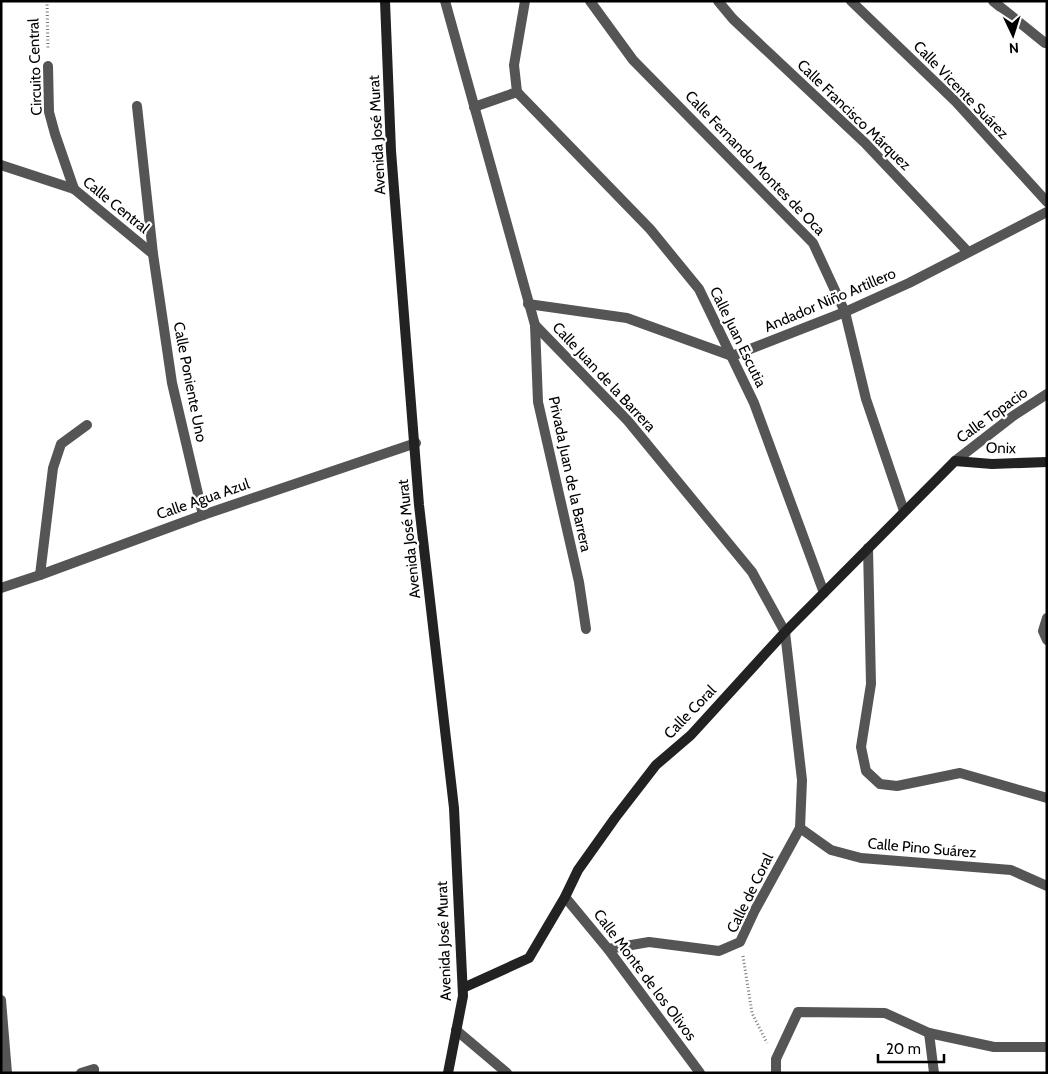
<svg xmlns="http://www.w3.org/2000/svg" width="1048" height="1074" viewBox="0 0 1048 1074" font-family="Cabin,sans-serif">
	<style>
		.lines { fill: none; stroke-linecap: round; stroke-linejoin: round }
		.path { stroke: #777; stroke-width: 3; stroke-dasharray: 1 2.5; stroke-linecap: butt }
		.lane { stroke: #555; stroke-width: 10 }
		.street { stroke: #555; stroke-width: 10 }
		.secondary { stroke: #222; stroke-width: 10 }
		.labels { text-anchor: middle; stroke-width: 4.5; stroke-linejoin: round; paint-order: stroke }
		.street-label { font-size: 15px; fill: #000; stroke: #fff }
	</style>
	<rect width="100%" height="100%" fill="#fff"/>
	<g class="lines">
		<!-- path -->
		<g class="path">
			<polyline points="47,1 48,50"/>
			<polyline points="743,956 752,1013 767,1043"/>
		</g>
		<!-- lane -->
		<polyline class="lane" points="48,66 49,112 55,134 74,189"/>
		<!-- street -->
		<g class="street">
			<polyline points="445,1 535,325 628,421 752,572 785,632 802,780 800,828 755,910 740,942 719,951 649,942 608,949"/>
			<polyline points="590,1 633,60 813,243 845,312 866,399 904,511"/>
			<polyline points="718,1 733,19 865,143 968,252"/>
			<polyline points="851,1 956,102 1047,202"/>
			<polyline points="993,1 1045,43"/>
			<polyline points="517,92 650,229 699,289 754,403 824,593"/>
			<polyline points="137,106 153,254 172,383 203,515"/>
			<polyline points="474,107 517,92 514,65 525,1"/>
			<polyline points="1,165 74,189 153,254"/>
			<polyline points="528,304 627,318 732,356 845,312 909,283 1047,212"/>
			<polyline points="535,325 538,402 579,582 586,629"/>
			<polyline points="955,461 1013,416 1047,394"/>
			<polyline points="868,548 871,684 861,747 866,771 880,784 897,786 960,773 1047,798"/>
			<polyline points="40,575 53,468 61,444 87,425"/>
			<polyline points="1,588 40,575 203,515 416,443"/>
			<polyline points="1047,618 1043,631 1047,640"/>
			<polyline points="800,828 831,850 861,858 1011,870 1047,886"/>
			<polyline points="565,897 608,949 700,1073"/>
			<polyline points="1,1000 7,1073"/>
			<polyline points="456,1030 507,1073"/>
			<polyline points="929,1033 934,1073"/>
			<polyline points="81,1073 94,1069 94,1073"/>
			<polyline points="776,1073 776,1059 798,1012 885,1013 929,1033 994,1047 1047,1047"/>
		</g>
		<!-- secondary -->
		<g class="secondary">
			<polyline points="385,1 391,151 419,505 454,808 463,996 448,1073"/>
			<polyline points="463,988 529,958 565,897 578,870 615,818 656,765 691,735 785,632 955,461 992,464 1047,462"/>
		</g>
	</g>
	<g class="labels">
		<!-- street labels -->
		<g class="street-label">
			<text transform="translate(35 67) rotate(-92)" y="5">Circuito Central</text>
			<text transform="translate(961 90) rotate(46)" y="5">Calle Vicente Suárez</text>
			<text transform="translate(854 115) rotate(44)" y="5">Calle Francisco Márquez</text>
			<text transform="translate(377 135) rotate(-93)" y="5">Avenida José Murat</text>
			<text transform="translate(755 163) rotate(46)" y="5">Calle Fernando Montes de Oca</text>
			<text transform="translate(116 205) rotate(39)" y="5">Calle Central</text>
			<text transform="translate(830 300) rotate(-23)" y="5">Andador Niño Artillero</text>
			<text transform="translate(738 337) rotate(64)" y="5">Calle Juan Escutia</text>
			<text transform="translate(604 377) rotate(47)" y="5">Calle Juan de la Barrera</text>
			<text transform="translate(190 382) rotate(79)" y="5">Calle Poniente Uno</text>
			<text transform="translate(992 415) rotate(-36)" y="5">Calle Topacio</text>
			<text transform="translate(1001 448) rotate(1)" y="5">Onix</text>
			<text transform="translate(570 474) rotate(78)" y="5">Privada Juan de la Barrera</text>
			<text transform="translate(203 499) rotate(-19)" y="5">Calle Agua Azul</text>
			<text transform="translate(409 539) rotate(-96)" y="5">Avenida José Murat</text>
			<text transform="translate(690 712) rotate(-46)" y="5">Calle Coral</text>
			<text transform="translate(922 848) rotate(5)" y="5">Calle Pino Suárez</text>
			<text transform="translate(750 893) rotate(-64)" y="5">Calle de Coral</text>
			<text transform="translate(444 941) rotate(-92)" y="5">Avenida José Murat</text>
			<text transform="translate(645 975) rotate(53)" y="5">Calle Monte de los Olivos</text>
		</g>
	</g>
	<!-- border -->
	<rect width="1048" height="1074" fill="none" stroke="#000000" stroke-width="5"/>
	<!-- north arrow -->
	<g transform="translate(1013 35) rotate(176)" stroke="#ffffff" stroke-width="4" paint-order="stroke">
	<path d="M0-4L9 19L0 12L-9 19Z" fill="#000000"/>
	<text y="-8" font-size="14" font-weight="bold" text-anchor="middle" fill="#000000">N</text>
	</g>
	<!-- scale -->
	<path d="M878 1054v8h66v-8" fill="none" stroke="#000000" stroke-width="2.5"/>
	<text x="886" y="1054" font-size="15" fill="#000000" stroke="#ffffff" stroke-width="4" paint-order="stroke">20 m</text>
</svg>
